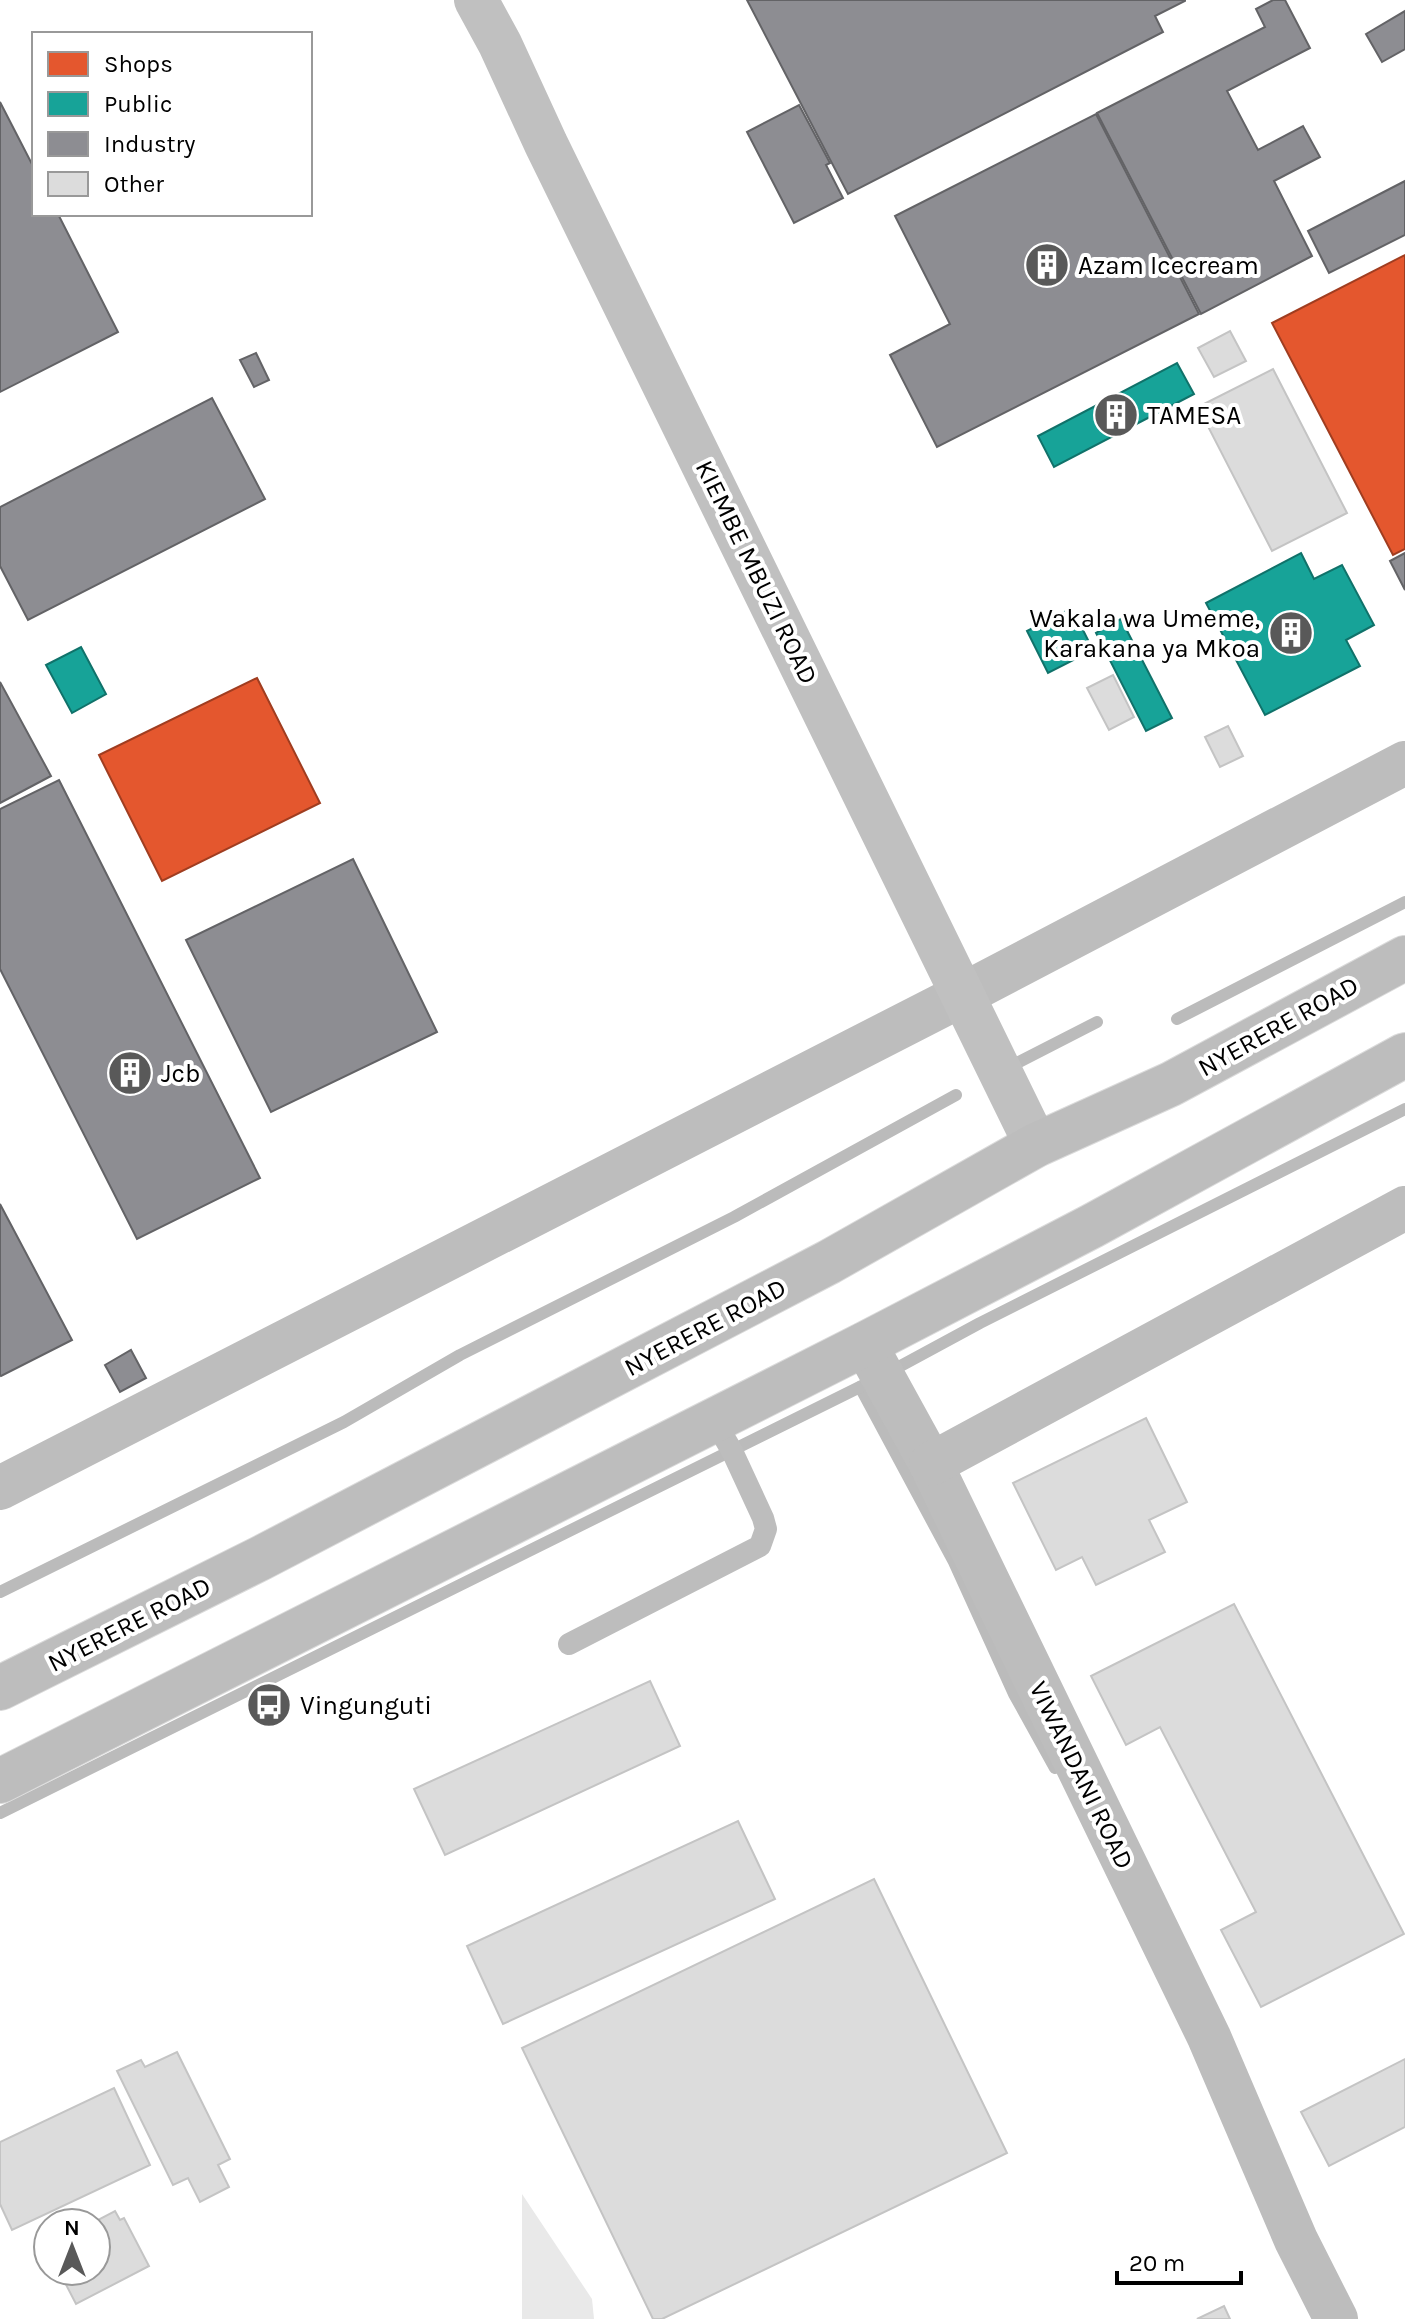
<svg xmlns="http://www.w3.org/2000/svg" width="1405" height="2319" viewBox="0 0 1405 2319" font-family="Karla,sans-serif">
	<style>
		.green { fill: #e9e9e9 }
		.shops { fill: #e4572e; stroke: #a03d20; stroke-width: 2 }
		.public { fill: #17a398; stroke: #10726a; stroke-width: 2 }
		.industry { fill: #8d8d92; stroke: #636366; stroke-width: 2 }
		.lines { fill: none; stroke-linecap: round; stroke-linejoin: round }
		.stream { stroke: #bbb; stroke-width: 12 }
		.building { fill: #dcdcdc; stroke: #c4c4c4; stroke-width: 2 }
		.trunk-casing { stroke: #dbdbdb; stroke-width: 46 }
		.service { stroke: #bdbdbd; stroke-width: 22 }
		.minor { stroke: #bdbdbd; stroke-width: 44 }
		.secondary { stroke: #c0c0c0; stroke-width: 44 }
		.trunk { stroke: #bdbdbd; stroke-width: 44 }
		.labels { text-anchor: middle; stroke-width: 8; stroke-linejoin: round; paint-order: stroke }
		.poi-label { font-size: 26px; fill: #000; stroke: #fff; text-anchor: start }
		.street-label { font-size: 26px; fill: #000; stroke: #fff }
	</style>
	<rect width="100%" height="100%" fill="#fff"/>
	<!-- green -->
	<polygon class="green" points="522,2194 592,2299 594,2319 522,2319"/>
	<!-- shops -->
	<g class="shops">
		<polygon points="1405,255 1405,549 1393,555 1272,323"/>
		<polygon points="257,678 320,803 162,881 99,755"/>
	</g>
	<!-- public -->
	<g class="public">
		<polygon points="1177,363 1194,394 1054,467 1038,436"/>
		<polygon points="1301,553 1314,579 1342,565 1374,625 1346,640 1360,666 1265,715 1206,603"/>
		<polygon points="1072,608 1093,650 1048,673 1027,631"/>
		<polygon points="1121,619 1172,718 1146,731 1096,633"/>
		<polygon points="81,647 106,694 72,713 46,665"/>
	</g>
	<!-- industry -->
	<g class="industry">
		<polygon points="747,0 1185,0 1185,1 1155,16 1163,32 848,194"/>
		<polygon points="1273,0 1285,0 1310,48 1227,91 1258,150 1303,126 1320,157 1274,181 1312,256 1201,314 1097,113 1265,27 1256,9"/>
		<polygon points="1405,11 1405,49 1382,62 1366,34"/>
		<polygon points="0,102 34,168 34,214 58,214 118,332 0,392"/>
		<polygon points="799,105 830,163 826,165 843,198 794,223 747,132"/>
		<polygon points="1096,114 1199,314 937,447 890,355 950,324 895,216"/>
		<polygon points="1405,181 1405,235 1329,273 1308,231"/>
		<polygon points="256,353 269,380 254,387 240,360"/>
		<polygon points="212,398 265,499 28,620 0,566 0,507"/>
		<polygon points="1405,553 1405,590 1390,561"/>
		<polygon points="0,682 51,776 0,803"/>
		<polygon points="59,780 260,1178 137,1239 0,969 0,809"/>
		<polygon points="353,859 437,1032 271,1112 186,940"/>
		<polygon points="0,1204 72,1340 1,1376 0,1375"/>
		<polygon points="131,1350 146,1378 120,1392 105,1365"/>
	</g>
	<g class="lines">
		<!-- stream -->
		<g class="stream">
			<polyline points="1177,1019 1405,902"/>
			<polyline points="1007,1068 1097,1022"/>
			<polyline points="860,1387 954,1562 1014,1694 1055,1768"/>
			<polyline points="0,1592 344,1422 460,1355 734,1217 956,1095"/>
			<polyline points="0,1813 882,1376 980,1323 1405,1109"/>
		</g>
	</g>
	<!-- building -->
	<g class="building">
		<polygon points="1230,331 1246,361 1214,377 1198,348"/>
		<polygon points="1273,369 1347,513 1272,551 1198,407"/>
		<polygon points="1113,675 1134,717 1109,730 1087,688"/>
		<polygon points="1228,726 1243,756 1220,767 1205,737"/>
		<polygon points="1146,1418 1187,1502 1149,1520 1165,1552 1096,1585 1082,1557 1056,1570 1013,1483"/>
		<polygon points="1234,1604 1404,1934 1261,2007 1221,1930 1256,1912 1160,1727 1126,1745 1091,1676"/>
		<polygon points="650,1681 680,1746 445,1855 414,1789"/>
		<polygon points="738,1821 775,1899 503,2024 467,1946"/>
		<polygon points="874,1879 1007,2153 662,2319 653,2319 522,2048"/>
		<polygon points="177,2052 230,2159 218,2165 229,2187 200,2202 188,2178 173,2185 117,2071 141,2060 145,2067"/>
		<polygon points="1405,2059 1405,2127 1329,2166 1301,2112"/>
		<polygon points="114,2088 150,2165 12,2230 0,2204 0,2142"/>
		<polygon points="115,2211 120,2220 124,2218 149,2266 76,2304 59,2271 96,2271 94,2222"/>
		<polygon points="1224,2306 1230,2319 1197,2319"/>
	</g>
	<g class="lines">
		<!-- trunk casing -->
		<g class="trunk-casing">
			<g id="trunk">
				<polyline points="0,1688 261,1558 829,1262 1036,1145 1171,1084 1405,958"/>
				<polyline points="0,1781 865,1344 1092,1226 1405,1055"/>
			</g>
		</g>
		<!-- service -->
		<polyline class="service" points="569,1644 760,1546 766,1529 763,1518 732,1451 714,1420"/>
		<!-- minor -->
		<g class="minor">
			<polyline points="865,1344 931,1464 1209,2037 1296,2240 1336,2319"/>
			<polyline points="931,1464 1405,1208"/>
			<polyline points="0,1488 964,994 1405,763"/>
		</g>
		<!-- secondary -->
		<polyline class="secondary" points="476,0 500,44 546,144 1036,1145"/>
		<!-- trunk -->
		<use href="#trunk" class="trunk"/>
	</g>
	<!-- icons -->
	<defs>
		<g id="building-disc" transform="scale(2.3)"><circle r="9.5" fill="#595959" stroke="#fff"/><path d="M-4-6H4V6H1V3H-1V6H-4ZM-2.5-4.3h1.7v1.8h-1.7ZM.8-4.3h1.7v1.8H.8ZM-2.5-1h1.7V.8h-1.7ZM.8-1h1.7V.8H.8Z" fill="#fff"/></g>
		<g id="bus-disc" transform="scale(2.3)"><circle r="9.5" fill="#595959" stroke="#fff"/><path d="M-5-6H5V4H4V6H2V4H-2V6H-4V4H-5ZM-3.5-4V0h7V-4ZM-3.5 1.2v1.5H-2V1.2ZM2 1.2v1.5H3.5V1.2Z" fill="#fff"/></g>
	</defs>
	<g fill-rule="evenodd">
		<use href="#building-disc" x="1047" y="265"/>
		<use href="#building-disc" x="1116" y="415"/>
		<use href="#building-disc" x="1291" y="633"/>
		<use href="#building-disc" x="130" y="1073"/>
		<use href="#bus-disc" x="269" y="1705"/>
	</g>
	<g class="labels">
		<!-- poi labels -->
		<g class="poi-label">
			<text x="1078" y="274">Azam Icecream</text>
			<text x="1147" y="424">TAMESA</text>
			<text x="1260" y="627" text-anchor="end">Wakala wa Umeme,<tspan x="1260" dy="30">Karakana ya Mkoa</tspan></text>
			<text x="161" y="1082">Jcb</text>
			<text x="300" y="1714">Vingunguti</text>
		</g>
		<!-- street labels -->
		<g class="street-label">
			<text transform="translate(757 572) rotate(64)" y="9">KIEMBE MBUZI ROAD</text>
			<text transform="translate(1278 1026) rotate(-29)" y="9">NYERERE ROAD</text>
			<text transform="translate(705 1327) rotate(-28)" y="9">NYERERE ROAD</text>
			<text transform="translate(129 1624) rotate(-27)" y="9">NYERERE ROAD</text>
			<text transform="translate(1082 1775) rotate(64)" y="9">VIWANDANI ROAD</text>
		</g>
	</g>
	<!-- legend -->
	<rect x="32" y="32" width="280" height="184" fill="#ffffff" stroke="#999999" stroke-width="2"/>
	<rect x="48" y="52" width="40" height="24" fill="#e4572e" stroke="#999999" stroke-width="2"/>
	<text x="104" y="72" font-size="24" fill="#000000">Shops</text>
	<rect x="48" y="92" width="40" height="24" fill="#17a398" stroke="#999999" stroke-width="2"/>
	<text x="104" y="112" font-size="24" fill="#000000">Public</text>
	<rect x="48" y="132" width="40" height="24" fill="#8d8d92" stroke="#999999" stroke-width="2"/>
	<text x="104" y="152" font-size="24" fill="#000000">Industry</text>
	<rect x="48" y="172" width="40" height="24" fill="#dcdcdc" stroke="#999999" stroke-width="2"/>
	<text x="104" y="192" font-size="24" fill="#000000">Other</text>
	<!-- north arrow -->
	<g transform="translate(72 2247)"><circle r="38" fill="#ffffff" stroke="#999999" stroke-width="2"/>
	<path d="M0-6L14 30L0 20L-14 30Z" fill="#595959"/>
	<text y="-12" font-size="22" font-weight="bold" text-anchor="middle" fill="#000000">N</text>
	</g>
	<!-- scale -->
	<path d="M1117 2271v12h124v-12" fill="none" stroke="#000000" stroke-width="4"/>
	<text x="1129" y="2271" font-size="24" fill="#000000" stroke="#ffffff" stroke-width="6" paint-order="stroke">20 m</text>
</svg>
